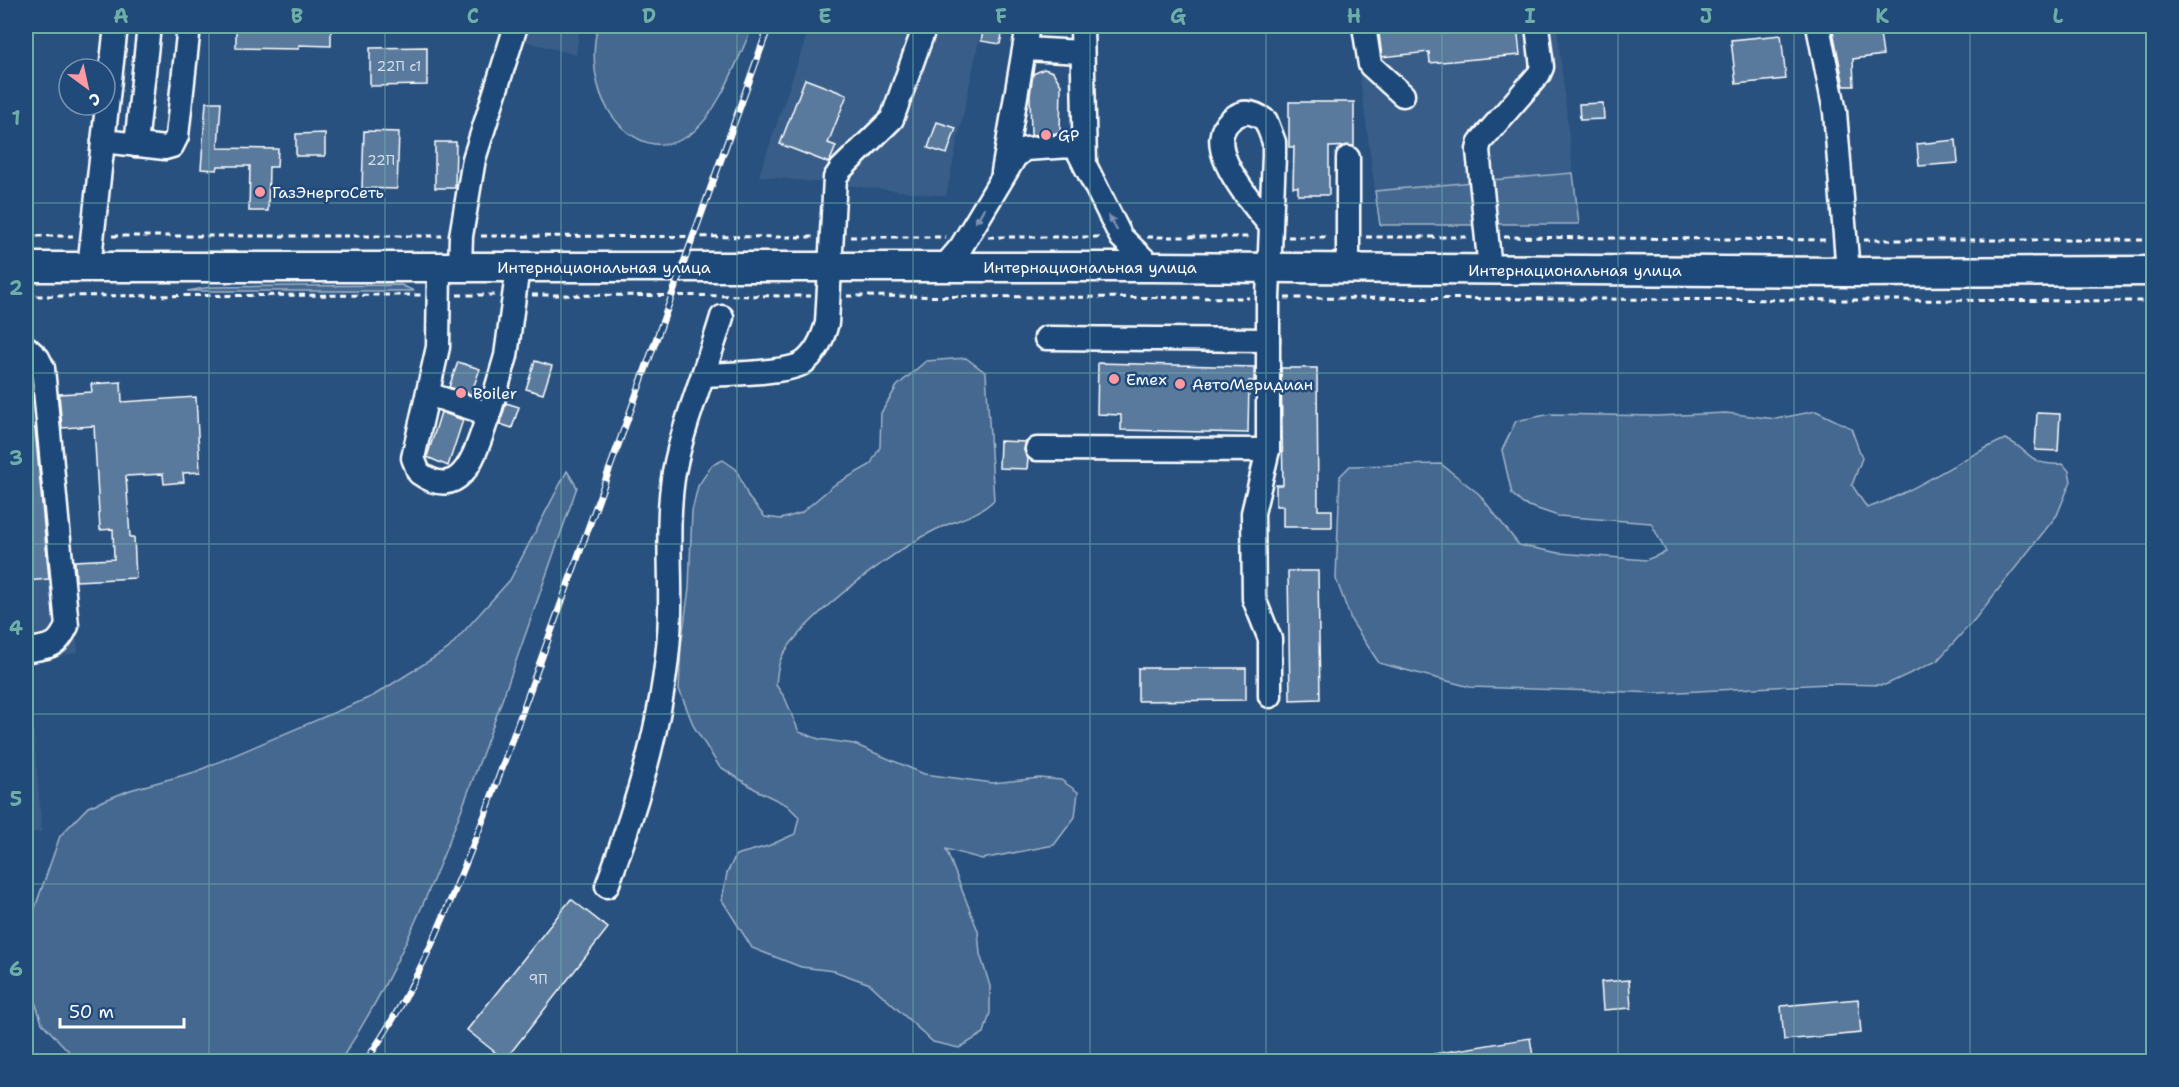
<svg xmlns="http://www.w3.org/2000/svg" width="2179" height="1087" viewBox="0 0 2179 1087" font-family="'Shantell Sans',sans-serif">
	<style>
		.built { fill: #375d88 }
		.green { fill: #446890; stroke: #a2b4c8; stroke-width: 1.5 }
		.building { fill: #5a7a9d; stroke: #fff; stroke-width: 1.5 }
		.lines { fill: none; stroke-linecap: round; stroke-linejoin: round }
		.minor-casing { stroke: #fff; stroke-width: 27 }
		.major-casing { stroke: #fff; stroke-width: 33 }
		.path { stroke: #fff; stroke-width: 3; stroke-dasharray: 6 4.5; stroke-linecap: butt }
		.minor { stroke: #1f4a7a; stroke-width: 22 }
		.major { stroke: #1f4a7a; stroke-width: 28 }
		.rail-casing { stroke: #fff; stroke-width: 7 }
		.rail { stroke: #1f4a7a; stroke-width: 4.5; stroke-dasharray: 14; stroke-linecap: butt }
		.oneway { fill: #7992af }
		.grid { fill: none; stroke: #6fada8; stroke-width: 1.5; stroke-opacity: 0.55 }
		.poi-dot { fill: #ff9aa2; stroke: #1f4a7a; stroke-width: 2 }
		.labels { text-anchor: middle; stroke-width: 5; stroke-linejoin: round; paint-order: stroke }
		.number-label { font-size: 14px; fill: #d6dee6 }
		.poi-label { font-size: 16px; fill: #fff; stroke: #1f4a7a; text-anchor: start }
		.street-label { font-size: 16px; fill: #fff; stroke: #1f4a7a }
		.neatline { fill: none; stroke: #6fada8; stroke-width: 2 }
		.grid-label { font-size: 20px; text-anchor: middle; font-weight: bold; fill: #6fada8 }
	</style>
	<rect width="100%" height="100%" fill="#28517f"/>
	<filter id="ink" filterUnits="userSpaceOnUse"><feTurbulence type="fractalNoise" baseFrequency=".0167" numOctaves="2"/><feDisplacementMap in="SourceGraphic" scale="12" xChannelSelector="R" yChannelSelector="G"/><feConvolveMatrix kernelMatrix="1 2 1 2 8 2 1 2 1" color-interpolation-filters="sRGB"/></filter>
	<g filter="url(#ink)">
		<!-- built -->
		<g class="built">
			<polygon points="500,26 580,26 576,55 498,34"/>
			<polygon points="810,26 982,26 946,196 759,176"/>
			<polygon points="1353,26 1557,26 1573,173 1375,191"/>
			<polygon points="48,362 78,652 28,664 42,832 26,833 26,363"/>
		</g>
		<!-- green -->
		<g class="green">
			<path d="M598,26H753C738,57 720,111 692,133C652,164 608,127 598,85C593,67 593,43 598,26Z"/>
			<polygon points="1573,173 1579,224 1495,224 1491,180"/>
			<polygon points="1473,182 1476,225 1380,225 1375,191"/>
			<polygon points="401,285 414,291 187,291 211,287"/>
			<path d="M966,358L986,373L994,500C977,517 954,520 933,531C890,554 814,610 786,650C778,660 777,673 776,685L785,698L799,732L819,739L854,744L924,774L993,783L1040,778L1061,780L1078,792L1075,817L1054,845L982,859L946,849L978,931L980,954L990,986V1013L984,1033L959,1048L933,1042L870,984L834,971L801,967L752,948L722,900L727,873L736,855L768,846L795,834L799,817L787,805L758,791L719,766L694,727L679,689L681,646L689,588L692,511L698,486L712,465L723,460L736,469L749,498L765,517L781,519L801,513L834,485L870,465L880,447L881,413L897,386L926,361Z"/>
			<path d="M1816,411L1851,428L1862,458L1852,485L1867,508C1916,492 1957,460 2005,439C2032,450 2026,466 2063,464L2069,471L2071,481L2057,515L1975,619L1937,661L1885,685L1828,684L1661,693L1470,687L1379,663L1352,622L1336,579L1340,476L1350,466L1441,464L1479,494L1519,545L1559,553L1646,560L1666,552L1651,523L1558,516L1523,504L1512,494L1502,450L1516,421L1551,414L1657,416L1726,413L1776,419Z"/>
			<path d="M567,471L577,487C538,598 500,711 457,821C424,905 390,986 340,1061H78L42,1023L26,974L30,922L60,836L88,807L130,790L195,772L373,696L448,649L510,580Z"/>
		</g>
		<!-- building -->
		<g class="building">
			<polygon points="236,26 331,26 331,46 299,45 299,49 236,48"/>
			<polygon points="984,26 1004,26 1000,44 981,41"/>
			<polygon points="1378,26 1517,26 1520,55 1430,63 1429,52 1382,57"/>
			<polygon points="1832,26 1879,26 1883,55 1853,59 1854,86 1844,86"/>
			<polygon points="1781,35 1786,79 1736,84 1731,40"/>
			<polygon points="427,47 427,85 370,86 370,48"/>
			<polygon points="1044,69 1053,72 1061,85 1060,133 1031,135 1030,95 1033,74"/>
			<polygon points="805,79 847,95 828,143 836,146 829,163 780,144"/>
			<polygon points="206,102 221,102 218,148 278,149 277,167 269,167 268,211 249,211 250,166 218,166 217,170 201,169"/>
			<polygon points="1289,102 1354,102 1354,146 1329,147 1329,195 1298,195 1298,187 1293,187 1294,147 1289,147"/>
			<polygon points="1603,103 1604,119 1580,120 1579,104"/>
			<polygon points="937,122 956,128 947,154 928,148"/>
			<polygon points="364,131 399,132 397,189 362,188"/>
			<polygon points="325,133 325,156 296,156 296,134"/>
			<polygon points="1956,140 1958,163 1919,166 1917,144"/>
			<polygon points="435,142 456,142 455,188 435,188"/>
			<polygon points="535,361 552,366 543,394 526,389"/>
			<polygon points="458,362 480,369 472,391 481,394 480,397 449,387"/>
			<polygon points="1098,363 1254,367 1254,381 1249,381 1248,433 1121,430 1121,415 1097,414"/>
			<polygon points="1281,368 1317,368 1318,510 1332,510 1332,527 1283,527 1283,506 1276,506 1276,485 1283,485"/>
			<polygon points="121,382 122,402 196,397 200,472 183,473 184,482 164,484 163,474 126,476 130,537 134,537 136,578 76,581 75,561 114,559 113,529 100,530 94,426 62,428 59,394 92,392 91,384"/>
			<polygon points="506,403 519,407 512,428 500,424"/>
			<polygon points="441,412 463,420 448,466 427,457"/>
			<polygon points="2037,413 2060,414 2058,451 2035,450"/>
			<polygon points="26,428 35,428 49,579 26,581"/>
			<polygon points="1000,441 1026,442 1024,450 1028,458 1027,469 999,468"/>
			<polygon points="1288,571 1318,571 1320,699 1290,700"/>
			<polygon points="1138,668 1246,668 1246,700 1138,701"/>
			<polygon points="571,899 608,928 505,1060 467,1030"/>
			<polygon points="1629,980 1631,1008 1603,1010 1601,982"/>
			<polygon points="1858,999 1861,1033 1784,1040 1781,1006"/>
			<polygon points="1530,1038 1534,1062 1434,1062 1433,1054"/>
		</g>
		<g class="lines">
			<!-- minor casing -->
			<g class="minor-casing">
				<g id="minor">
					<polyline points="1082,26 1085,165"/>
					<polyline points="1364,26 1370,65 1403,95"/>
					<polyline points="1818,26 1835,112 1848,272"/>
					<polyline points="1025,49 1082,52"/>
					<polyline points="103,141 165,148 172,146 177,136 189,26"/>
					<polyline points="136,145 149,26"/>
					<polyline points="1003,172 1028,26"/>
					<polyline points="89,267 116,26"/>
					<path d="M439,267L438,347L413,458L419,473C465,506 477,445 489,414"/>
					<polyline points="460,267 461,236 474,159 516,26"/>
					<polyline points="943,268 961,247 1015,157 1025,149 1071,146 1078,151 1121,237 1152,267"/>
					<polyline points="1348,268 1348,158"/>
					<polyline points="1490,270 1478,150 1480,142 1539,74 1542,67 1537,26"/>
					<polyline points="1046,338 1268,340"/>
					<path d="M26,347L38,358L43,368L67,626C57,647 52,646 30,650"/>
					<path d="M704,375C725,374 788,373 803,363C817,353 823,338 827,323L835,178L841,169L892,119L925,26"/>
					<polyline points="428,394 489,414 506,356 518,267"/>
					<polyline points="1037,449 1268,450"/>
					<path d="M1270,696V639L1254,599L1253,513L1268,450V298L1274,156V142L1266,121C1257,114 1247,109 1236,116C1194,141 1253,203 1271,227"/>
					<path d="M607,886C639,799 668,705 670,613C671,565 666,520 674,472C684,420 707,368 722,317"/>
				</g>
			</g>
			<!-- major casing -->
			<g class="major-casing">
				<polyline id="major" points="26,267 1152,267 1848,272 2154,271"/>
			</g>
			<!-- path -->
			<g class="path">
				<polyline points="26,236 73,236"/>
				<polyline points="112,236 442,236"/>
				<polyline points="481,236 814,237"/>
				<polyline points="850,237 946,237"/>
				<polyline points="988,237 1099,237"/>
				<polyline points="1147,237 1252,237"/>
				<polyline points="1288,237 1330,237"/>
				<polyline points="1366,237 1468,237"/>
				<polyline points="1504,237 1828,240"/>
				<polyline points="1864,240 2154,240"/>
				<polyline points="457,295 496,295"/>
				<polyline points="532,295 811,296"/>
				<polyline points="26,296 421,295"/>
				<polyline points="847,296 1249,298"/>
				<polyline points="1285,298 2154,301"/>
			</g>
			<!-- minor -->
			<use href="#minor" class="minor"/>
			<!-- major -->
			<use href="#major" class="major"/>
			<!-- rail casing -->
			<g class="rail-casing">
				<path id="rail" d="M365,1062C419,987 451,900 485,815L769,26"/>
			</g>
			<!-- rail -->
			<use href="#rail" class="rail"/>
		</g>
		<!-- one-way arrows -->
		<defs><path id="oneway-solid" d="M-6-.8H1V-3.2L6.5 0L1 3.2V.8H-6Z" transform="scale(1.5)"/></defs>
		<g class="oneway">
			<use href="#oneway-solid" transform="translate(980 215) rotate(121)"/>
			<use href="#oneway-solid" transform="translate(1113 223) rotate(-118)"/>
		</g>
	</g>
	<!-- grid -->
	<path class="grid" d="M209,26V1062M385,26V1062M561,26V1062M737,26V1062M913,26V1062M1090,26V1062M1266,26V1062M1442,26V1062M1618,26V1062M1794,26V1062M1970,26V1062M26,203H2154M26,373H2154M26,544H2154M26,714H2154M26,884H2154"/>
	<!-- markers -->
	<g class="poi-dot">
		<circle cx="1046" cy="135" r="6"/>
		<circle cx="260" cy="192" r="6"/>
		<circle cx="1114" cy="379" r="6"/>
		<circle cx="1180" cy="384" r="6"/>
		<circle cx="461" cy="393" r="6"/>
	</g>
	<g class="labels">
		<!-- number labels -->
		<g class="number-label">
			<text x="399" y="71">22П с1</text>
			<text x="381" y="165">22П</text>
			<text x="538" y="984">9П</text>
		</g>
		<!-- poi labels -->
		<g class="poi-label">
			<text x="1058" y="141">GP</text>
			<text x="272" y="198">ГазЭнергоСеть</text>
			<text x="1126" y="385">Emex</text>
			<text x="1192" y="390">АвтоМеридиан</text>
			<text x="473" y="399">Boiler</text>
		</g>
		<!-- street labels -->
		<g class="street-label">
			<text x="604" y="273">Интернациональная улица</text>
			<text x="1090" y="273">Интернациональная улица</text>
			<text x="1575" y="276">Интернациональная улица</text>
		</g>
	</g>
	<!-- margin -->
	<rect width="2179" height="1087" fill="none" stroke="#1f4a7a" stroke-width="66"/>
	<!-- north arrow -->
	<g transform="translate(87 87) rotate(147)"><circle r="28" fill="#1f4a7a" stroke="#7992af" stroke-width="1.5"/>
	<path d="M0-4.5L10 22L0 15L-10 22Z" fill="#ff9aa2"/>
	<text y="-9" font-size="16" font-weight="bold" text-anchor="middle" fill="#ffffff">С</text>
	</g>
	<!-- scale -->
	<path d="M60 1018v9h124v-9" fill="none" stroke="#ffffff" stroke-width="3"/>
	<text x="69" y="1018" font-size="18" fill="#ffffff" stroke="#1f4a7a" stroke-width="4.5" paint-order="stroke">50 m</text>
	<rect x="33" y="33" width="2113" height="1021" class="neatline"/>
	<g class="grid-label">
		<text x="121" y="23">A</text>
		<text x="297" y="23">B</text>
		<text x="473" y="23">C</text>
		<text x="649" y="23">D</text>
		<text x="825" y="23">E</text>
		<text x="1001" y="23">F</text>
		<text x="1178" y="23">G</text>
		<text x="1354" y="23">H</text>
		<text x="1530" y="23">I</text>
		<text x="1706" y="23">J</text>
		<text x="1882" y="23">K</text>
		<text x="2058" y="23">L</text>
		<text x="16" y="125">1</text>
		<text x="16" y="295">2</text>
		<text x="16" y="465">3</text>
		<text x="16" y="635">4</text>
		<text x="16" y="806">5</text>
		<text x="16" y="976">6</text>
	</g>
</svg>
